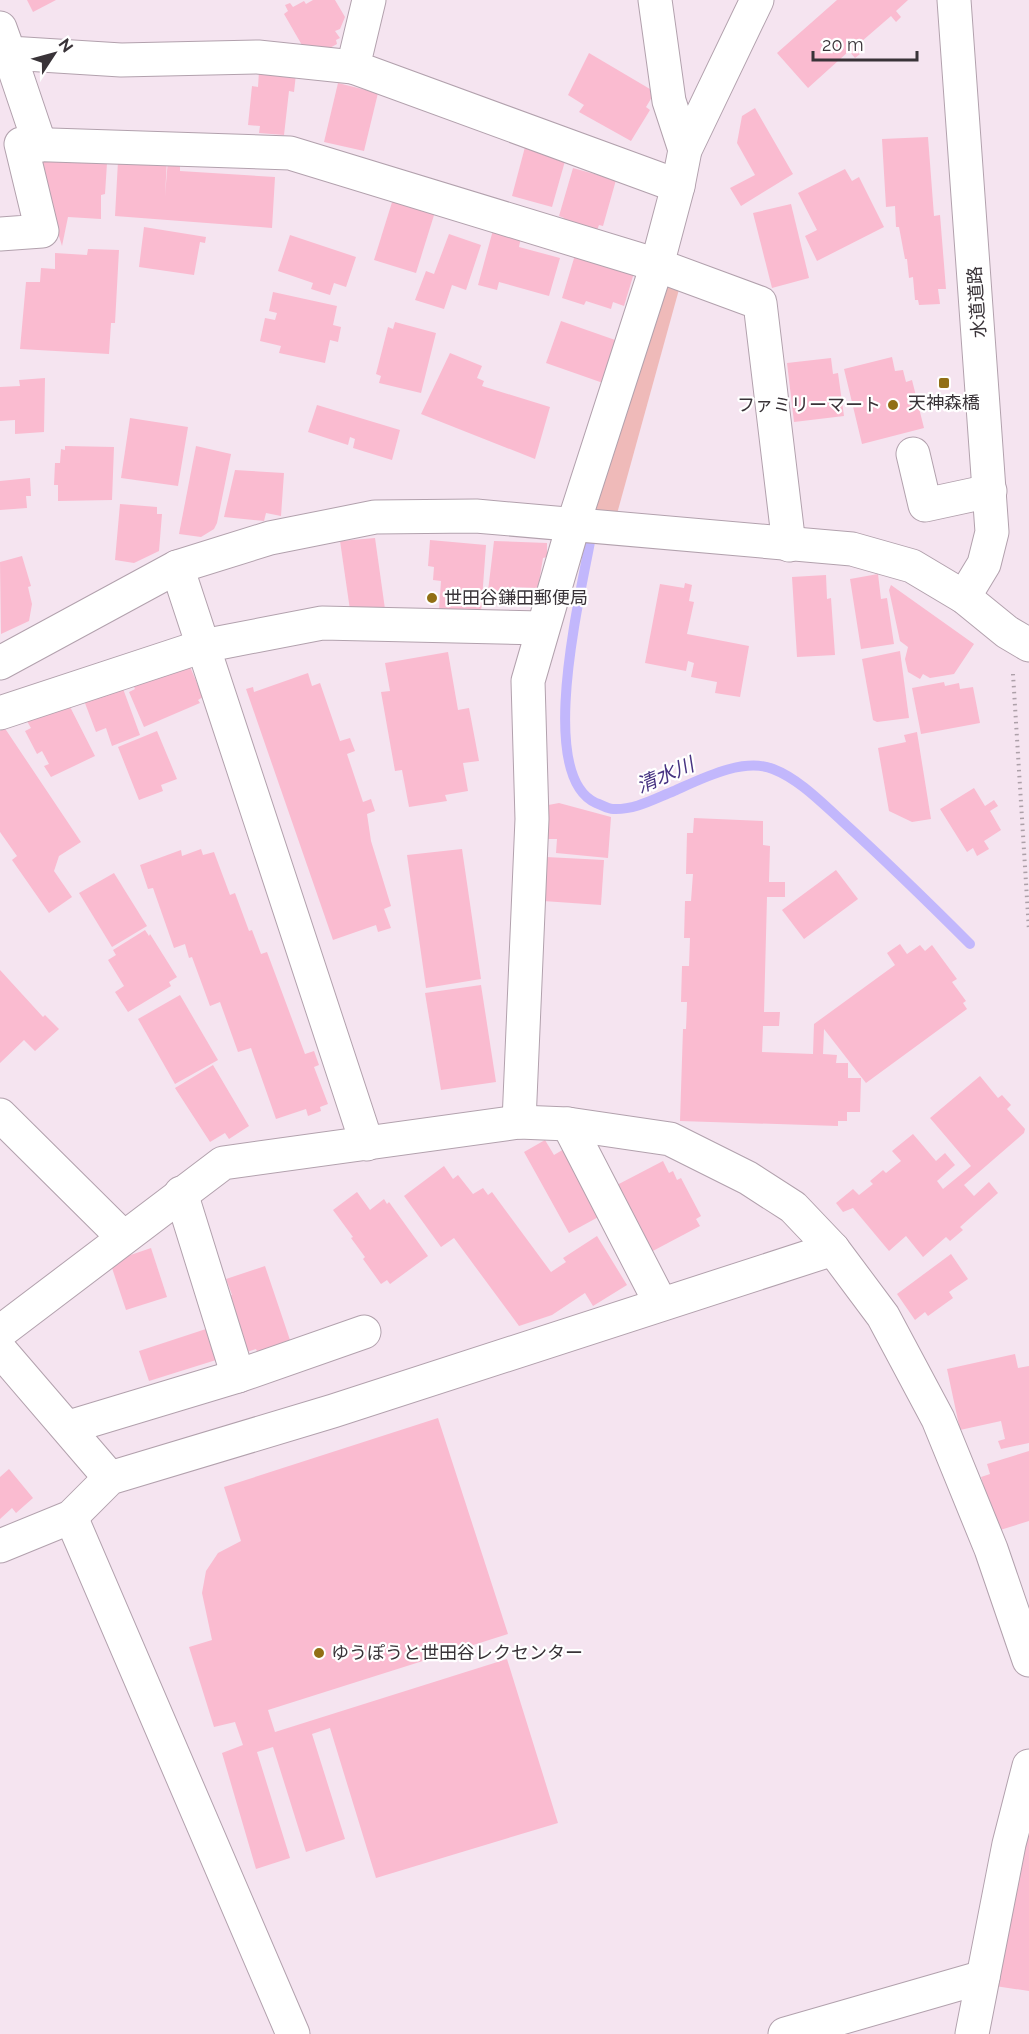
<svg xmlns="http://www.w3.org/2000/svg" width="1029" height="2034" viewBox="0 0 1029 2034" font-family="Raleway,'Noto Sans JP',sans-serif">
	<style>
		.green { fill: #efbab9 }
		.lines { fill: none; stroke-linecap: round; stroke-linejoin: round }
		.stream { stroke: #c2b7fc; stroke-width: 10 }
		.building { fill: #fabbd0 }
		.minor-casing { stroke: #b2a1ad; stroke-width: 35 }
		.path { stroke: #ada0a9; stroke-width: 4; stroke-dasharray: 1.5 4.5; stroke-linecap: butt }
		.minor { stroke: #fff; stroke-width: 33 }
		.poi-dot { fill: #916f15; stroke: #fff; stroke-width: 2 }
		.labels { text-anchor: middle; stroke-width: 4.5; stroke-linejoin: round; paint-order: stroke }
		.street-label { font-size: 18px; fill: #393338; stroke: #fff }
		.poi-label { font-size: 18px; fill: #393338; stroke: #fff; text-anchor: start }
		.water-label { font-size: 20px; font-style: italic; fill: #473382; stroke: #fff }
	</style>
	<rect width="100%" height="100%" fill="#f5e4f0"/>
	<!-- green -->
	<polygon class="green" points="655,271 683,275 615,521 575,519"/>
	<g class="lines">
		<!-- stream -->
		<path class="stream" d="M592,531C583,586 534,775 596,803C602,805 608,809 613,809C635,810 654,799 674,791C701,779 743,757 773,769C799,779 822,803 842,821C886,861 928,902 970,944"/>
	</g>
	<!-- building -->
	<g class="building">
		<polygon points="27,0 56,0 33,12"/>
		<polygon points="313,0 335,0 345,17 340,29 335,31 340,38 336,40 337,44 310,59 284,14 288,11 285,5 290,3 293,7 304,1 306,4"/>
		<polygon points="837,0 908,0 896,11 901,17 896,22 891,16 854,48 860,54 855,58 849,51 808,88 777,53"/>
		<polygon points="589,53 655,92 646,107 650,110 631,141 579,112 584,105 568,95"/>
		<polygon points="259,71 296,74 294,92 289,91 284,135 259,133 260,126 248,125 252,86 258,87"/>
		<polygon points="338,83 378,93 364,151 324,142"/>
		<polygon points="755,108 793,174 741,206 730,188 755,175 737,143 742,116"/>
		<polygon points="928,137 934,216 940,215 946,289 938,289 940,304 919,305 918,300 915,300 913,277 909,278 907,259 905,259 899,227 896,227 895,206 886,207 882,139"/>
		<polygon points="525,147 567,154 552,207 512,196"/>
		<polygon points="34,154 107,163 105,194 101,195 101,219 68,217 62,246"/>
		<polygon points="167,159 165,196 168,159 180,160 180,171 275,177 272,228 115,216 118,161"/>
		<polygon points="573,168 616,180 603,226 599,225 596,233 562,223 564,218 559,216"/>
		<polygon points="845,169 852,181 859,177 884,227 817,261 805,236 817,230 798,193"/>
		<polygon points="393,199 435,212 416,273 374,260"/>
		<polygon points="791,204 809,278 772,288 753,213"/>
		<polygon points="144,227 206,237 205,243 200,242 194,275 139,267"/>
		<polygon points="493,230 521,237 519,247 560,258 549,296 499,282 497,290 478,285"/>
		<polygon points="449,234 481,245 466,290 452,285 444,309 415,300 426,271 434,274"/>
		<polygon points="290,235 356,257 346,287 334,283 330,295 311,289 313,283 278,271"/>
		<polygon points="88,249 119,250 115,323 111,323 109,354 20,349 26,282 40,282 41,268 55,269 55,253 87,255"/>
		<polygon points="575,255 634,273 624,306 613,302 611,309 586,301 584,305 562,298"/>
		<polygon points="273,292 337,306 333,325 341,327 338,342 330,340 325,363 279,353 281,346 260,341 265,318 275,320 277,313 269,311"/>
		<polygon points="561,321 618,341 603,383 546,363"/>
		<polygon points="395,322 436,333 421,393 379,383 381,376 376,374 388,327 393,329"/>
		<polygon points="450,353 482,366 477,378 484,381 482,386 550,407 535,459 421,414"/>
		<polygon points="892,357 895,371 903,370 906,382 912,380 924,428 862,444 844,369"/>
		<polygon points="831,358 833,374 838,373 844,416 794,422 787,363"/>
		<polygon points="45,378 44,432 15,434 15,420 0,421 0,387 20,386 19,380"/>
		<polygon points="317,405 400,430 392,460 353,448 355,439 350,437 348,445 308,432"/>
		<polygon points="130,418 188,427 178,486 121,478"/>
		<polygon points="65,446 114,447 112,500 58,501 58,485 54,485 55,463 60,463 61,449 65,450"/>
		<polygon points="196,446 231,454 217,523 214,529 201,537 179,534"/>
		<polygon points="235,470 284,473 281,516 266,513 264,521 224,517"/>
		<polygon points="30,478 31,496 26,496 27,508 0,510 0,481"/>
		<polygon points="120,504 157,507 157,514 162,514 159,551 134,563 115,560"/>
		<polygon points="375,538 385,609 350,610 340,541"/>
		<polygon points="430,540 486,545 481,613 439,610 441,581 433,580 434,567 428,566"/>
		<polygon points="494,541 547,543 547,557 543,558 538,588 514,587 513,593 488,591"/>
		<polygon points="22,556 31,586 28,587 32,604 29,621 1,634 0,562"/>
		<polygon points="878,574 881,599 887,598 894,644 861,649 850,579"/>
		<polygon points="826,575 827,599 831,598 835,655 797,657 792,577"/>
		<polygon points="685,583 692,585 689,601 694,602 687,634 749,646 740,697 715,693 717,682 691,677 694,663 688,661 686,671 645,663 660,584 684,588"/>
		<polygon points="891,585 974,644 954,674 930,678 923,674 920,679 908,672 905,659 908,647 900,641 889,590"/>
		<polygon points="900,651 909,718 877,722 873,720 862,659"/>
		<polygon points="448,652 458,710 469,708 479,761 463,763 468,791 445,795 447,801 409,807 402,770 395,771 381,692 390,691 385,663"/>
		<polygon points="188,662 203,697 198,700 200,703 144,727 129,692 135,689 128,674"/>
		<polygon points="308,673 312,686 320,683 340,741 350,738 355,751 347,754 363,802 371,799 375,811 367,814 371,841 391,906 384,909 391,928 378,932 376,925 333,940 246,689 253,687 254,692"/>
		<polygon points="118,675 140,735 112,746 106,728 96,732 80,690"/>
		<polygon points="944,682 945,686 959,683 960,689 973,687 980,723 921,734 912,688"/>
		<polygon points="65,697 95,756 51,777 44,766 49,764 42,751 37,754 25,731 31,728 24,716"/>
		<polygon points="4,727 81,842 59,856 54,871 72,897 49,913 12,860 17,856 0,832 0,731"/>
		<polygon points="157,731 177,779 161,785 163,791 139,800 118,747"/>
		<polygon points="917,732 931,819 912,822 889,811 878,748 906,742 904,735"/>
		<polygon points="974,788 985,806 994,800 998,806 990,811 1001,830 984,841 989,849 977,856 973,848 967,852 940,809"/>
		<polygon points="559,803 611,817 608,858 556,853 557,839 545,839 543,806"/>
		<polygon points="694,818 763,821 763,845 770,846 769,882 785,882 785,897 767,897 764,1012 780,1012 779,1026 763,1026 762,1052 813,1054 814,1024 895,965 887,953 900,944 907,954 920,945 925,951 932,945 957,979 952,982 966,1001 963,1003 967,1009 866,1083 824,1029 823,1054 837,1055 836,1063 848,1063 848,1078 861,1078 860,1112 847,1112 847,1121 838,1121 838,1126 680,1121 683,1029 686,1029 687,1002 681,1002 682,966 689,966 690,938 684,938 685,901 691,901 693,874 686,874 687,833 693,833"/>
		<polygon points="201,849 203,855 214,852 230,895 235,893 249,931 252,930 261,954 267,952 305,1054 314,1051 319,1065 314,1067 328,1104 320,1107 321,1111 308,1116 306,1109 276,1119 251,1048 238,1052 220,1002 210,1006 192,957 189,958 185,944 174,948 153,888 148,889 140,865 181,850 182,856"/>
		<polygon points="462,849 481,979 426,988 407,855"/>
		<polygon points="546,857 604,860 601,905 543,901"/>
		<polygon points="836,870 858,899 804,939 782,910"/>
		<polygon points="114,873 147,926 112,947 79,893"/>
		<polygon points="145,930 149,936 150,934 177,977 169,982 171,986 128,1012 115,992 124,986 108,960 116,955 113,950"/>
		<polygon points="0,970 43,1017 45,1015 59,1029 35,1051 24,1040 0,1063"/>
		<polygon points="481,985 496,1082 441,1090 425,993"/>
		<polygon points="180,995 218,1060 175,1084 138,1019"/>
		<polygon points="213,1065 249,1126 229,1139 225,1133 210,1142 175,1088"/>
		<polygon points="980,1076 998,1098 1002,1095 1011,1105 1007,1109 1025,1129 1024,1133 964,1185 974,1196 989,1182 998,1193 960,1227 963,1230 950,1241 946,1237 923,1257 906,1236 889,1251 853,1208 843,1212 836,1203 853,1189 859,1195 873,1184 870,1181 883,1170 886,1173 901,1161 892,1151 913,1134 936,1161 945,1153 955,1165 937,1181 943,1189 971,1166 930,1118"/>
		<polygon points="545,1140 554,1155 564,1149 602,1215 569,1233 524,1152"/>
		<polygon points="663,1161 669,1173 673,1171 677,1180 681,1178 701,1216 696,1219 700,1226 649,1253 615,1186"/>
		<polygon points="444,1166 453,1179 458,1175 473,1194 483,1188 488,1195 492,1192 551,1272 566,1262 563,1258 597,1236 627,1285 593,1306 585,1293 552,1315 519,1326 454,1238 441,1247 404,1196"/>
		<polygon points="357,1192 370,1210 384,1199 387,1204 389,1202 428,1256 390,1284 387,1280 381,1284 363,1259 365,1257 351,1238 353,1237 333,1210"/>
		<polygon points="151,1248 167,1297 126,1310 110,1262"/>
		<polygon points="951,1254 968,1279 949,1292 953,1298 928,1316 925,1312 915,1320 897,1294"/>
		<polygon points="265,1266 291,1343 258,1354 256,1349 247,1352 229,1296 232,1295 226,1279"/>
		<polygon points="206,1329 216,1360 149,1381 139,1351"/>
		<polygon points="1015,1354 1018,1368 1029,1366 1029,1443 1001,1449 998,1441 1005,1439 1001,1421 960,1430 947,1369"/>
		<polygon points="438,1418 508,1634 268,1710 275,1732 507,1659 558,1823 376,1878 330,1728 312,1734 345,1839 306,1852 273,1747 257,1752 290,1858 256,1869 222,1753 243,1745 235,1722 214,1727 189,1647 212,1640 202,1593 206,1571 218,1553 241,1541 224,1487"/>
		<polygon points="1029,1451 1029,1521 997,1531 981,1477 990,1474 987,1464"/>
		<polygon points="9,1469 33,1498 16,1513 12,1508 0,1519 0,1477"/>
		<polygon points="1029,1829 1029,1991 995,1986"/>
	</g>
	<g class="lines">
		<!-- minor casing -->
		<g class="minor-casing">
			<g id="minor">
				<polyline points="369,0 353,67 678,186"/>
				<polyline points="655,0 669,101 685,150"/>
				<polyline points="954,0 992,532 984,564 964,597"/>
				<polyline points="0,28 9,53 121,60 258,57 353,67"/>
				<polyline points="9,53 40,145"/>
				<polyline points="0,234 42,231 21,144 290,153 657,265 760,303 789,545"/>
				<polyline points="913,454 925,505 990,491"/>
				<polyline points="177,567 367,1144"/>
				<polyline points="0,663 177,567 270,538 375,517 476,516 852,549 912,566 964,597 1007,632 1029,645"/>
				<polyline points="0,713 203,646 322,623 542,628"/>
				<polyline points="0,1115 123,1237"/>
				<polyline points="519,1122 532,819 528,681 575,519 657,265 678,186 685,150 757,0"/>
				<polyline points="568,1124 661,1304"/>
				<polyline points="181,1193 238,1376"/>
				<polyline points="0,1332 223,1163 519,1122 568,1124 670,1139 748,1178 793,1207 833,1249 883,1316 938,1419 991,1549 1029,1660"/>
				<polyline points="0,1350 110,1478"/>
				<polyline points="69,1427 238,1376 364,1332"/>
				<polyline points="71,1517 293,2034"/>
				<polyline points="0,1546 71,1517 110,1478 333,1411 833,1249"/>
				<polyline points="785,2034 983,1977"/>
				<polyline points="972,2034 1009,1844 1029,1766"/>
			</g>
		</g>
		<!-- path -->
		<polyline class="path" points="1013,674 1029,931"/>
		<!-- minor -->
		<use href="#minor" class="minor"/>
	</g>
	<!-- markers -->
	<g class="poi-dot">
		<rect x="938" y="377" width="12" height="12" rx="3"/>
		<circle cx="893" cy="405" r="6"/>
		<circle cx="432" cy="598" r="6"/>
		<circle cx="319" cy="1653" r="6"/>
	</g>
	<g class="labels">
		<!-- street labels -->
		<g class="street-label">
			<text transform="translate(977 302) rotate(-94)" y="6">水道道路</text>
		</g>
		<!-- poi labels -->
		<g class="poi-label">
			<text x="944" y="409" text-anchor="middle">天神森橋</text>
			<text x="881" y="411" text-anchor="end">ファミリーマート</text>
			<text x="444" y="604">世田谷鎌田郵便局</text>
			<text x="331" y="1659">ゆうぽうと世田谷レクセンター</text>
		</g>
		<!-- water labels -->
		<g class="water-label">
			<text transform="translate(665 775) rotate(-23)" y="7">清水川</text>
		</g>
	</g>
	<!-- north arrow -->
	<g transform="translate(54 54) rotate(54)" stroke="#ffffff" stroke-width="4.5" paint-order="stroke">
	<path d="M0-4.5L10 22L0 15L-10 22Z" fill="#393338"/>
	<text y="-9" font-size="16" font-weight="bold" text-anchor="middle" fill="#393338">N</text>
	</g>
	<!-- scale -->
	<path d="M813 51v9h104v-9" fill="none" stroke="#393338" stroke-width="3"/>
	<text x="822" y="51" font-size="18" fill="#393338" stroke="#ffffff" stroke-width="4.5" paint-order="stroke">20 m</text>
</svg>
